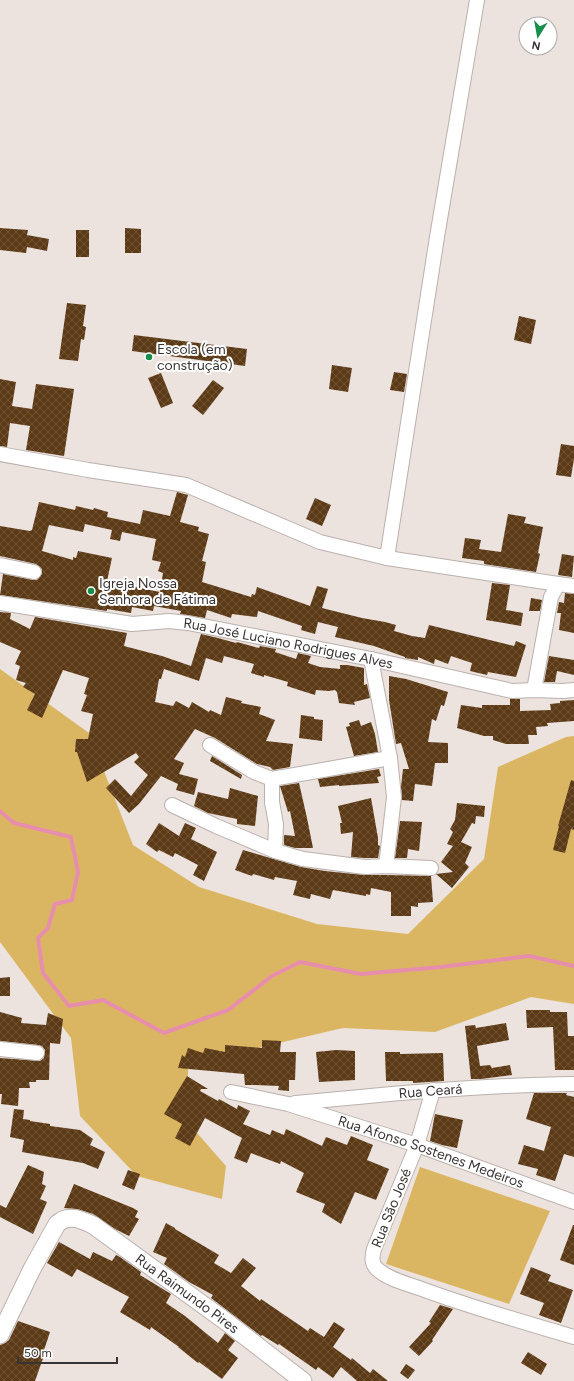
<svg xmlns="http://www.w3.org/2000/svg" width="574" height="1381" viewBox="0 0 574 1381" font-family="Figtree,sans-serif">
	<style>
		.green { fill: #dbb662 }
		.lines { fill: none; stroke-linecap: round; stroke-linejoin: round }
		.stream { stroke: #e88ead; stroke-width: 4 }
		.building { fill: url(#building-cross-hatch); fill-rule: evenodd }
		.minor-casing { stroke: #bab1ad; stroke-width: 16 }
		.tertiary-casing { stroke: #bab1ad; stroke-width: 19 }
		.minor { stroke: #fff; stroke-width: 14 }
		.tertiary { stroke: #fff; stroke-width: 17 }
		.poi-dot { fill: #178f4a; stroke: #fff; stroke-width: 1.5 }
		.labels { text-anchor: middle; stroke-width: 4; stroke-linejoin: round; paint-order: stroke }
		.poi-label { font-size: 14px; fill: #383433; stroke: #fff; text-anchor: start }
		.street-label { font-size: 14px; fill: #383433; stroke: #fff }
	</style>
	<defs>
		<pattern id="building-cross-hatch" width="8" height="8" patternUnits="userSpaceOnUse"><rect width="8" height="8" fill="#5c3a16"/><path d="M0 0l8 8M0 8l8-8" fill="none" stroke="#715538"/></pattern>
	</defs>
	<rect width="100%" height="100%" fill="#ece2de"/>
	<!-- green -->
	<g class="green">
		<polygon points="0,669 89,733 133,845 199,887 317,924 408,934 484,859 498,767 566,737 574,736 574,1004 531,997 435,1032 343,1028 189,1064 183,1117 226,1166 222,1199 137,1176 80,1116 71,1038 0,942"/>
		<polygon points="420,1167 550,1211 509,1304 386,1264"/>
	</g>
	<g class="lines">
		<!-- stream -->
		<polyline class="stream" points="0,811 14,823 71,837 78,872 72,900 55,904 48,928 38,938 43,973 69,1006 103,1000 164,1033 228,1010 272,976 300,962 361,974 441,967 529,956 574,966"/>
	</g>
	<!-- building -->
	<g class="building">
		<polygon points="0,228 28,230 27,235 49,239 47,251 27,247 26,253 0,250"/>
		<polygon points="125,228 141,229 141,253 125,253"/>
		<rect x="76" y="230" width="13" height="27"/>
		<polygon points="67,303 86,305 83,326 86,327 84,340 81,339 78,361 59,359"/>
		<polygon points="519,316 536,320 531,344 514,340"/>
		<polygon points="134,335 247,349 245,366 132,351"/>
		<polygon points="332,365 352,368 348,392 329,389"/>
		<polygon points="394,372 407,374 404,392 390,390"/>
		<polygon points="161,373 173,403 161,408 148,378"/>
		<polygon points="0,379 16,382 12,406 32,409 36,384 74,389 64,456 26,450 30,426 10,423 7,447 0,446"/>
		<polygon points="213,380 224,388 203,415 192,406"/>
		<polygon points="561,444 574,446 574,459 571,477 556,475"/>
		<path d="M177,492L188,495L180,522L199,527L198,531L209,534L202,561L206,562L202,582L251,597L252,594L255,595L257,587L310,606L317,586L328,589L322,608L362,618L385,622L396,625L394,631L412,636L425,638L429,625L514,646L516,641L526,645L516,677L488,672L487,675L470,671L472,663L451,656L448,664L435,659L434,664L418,657V660L405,658V657L374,646L335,637L338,627L318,622L315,634L301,630L302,626L258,611L257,617L232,614L231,618L207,610L205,618L180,614L181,611L154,606L153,611L132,607L131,613L107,609V611L0,595L3,574L33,580H37L42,574V569L36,564L0,556V526L30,531L32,530L39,502L75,510L76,506L93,510L94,508L108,512L107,517L140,524L143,510L170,516ZM85,524L112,530L110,539L120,541L122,532L156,539L152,560L161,562L158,571L163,573L160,592L135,587V585L107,581L112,558L78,551L76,558L73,557V560L42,551L49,525L83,532Z"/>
		<polygon points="315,498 331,505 322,526 306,519"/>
		<polygon points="508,514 526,517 524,523 543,527 538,553 540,554 536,572 484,564 484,561 462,558 465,538 481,540 479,549 501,552"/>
		<polygon points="562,554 574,556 572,577 558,575"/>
		<polygon points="492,583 510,585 506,610 523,613 521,626 486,620"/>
		<polygon points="565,593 574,594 574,633 559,630 561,613 557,613 559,602 564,603"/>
		<polygon points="531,598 542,600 540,611 529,611"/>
		<polygon points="0,612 11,613 10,619 30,629 35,617 127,633 124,646 162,656 191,666 201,634 218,638 236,643 237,642 259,648 260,646 276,649 275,652 296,659 298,653 311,656 308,663 320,667 340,669 340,665 347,665 364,668 364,685 367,684 370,698 354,702 355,705 339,703 337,692 335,690 329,691 316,690 315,695 299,690 287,686 288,682 264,675 264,677 251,673 254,664 224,656 222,663 206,658 199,681 164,669 161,679 159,679 155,702 173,706 176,701 189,708 192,702 209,712 210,710 221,715 226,697 242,701 241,703 261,707 259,714 275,720 266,741 293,744 290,767 273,770 270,767 257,764 215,738 195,729 174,759 184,763 179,774 198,779 194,795 176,790 178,784 161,776 139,804 129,813 106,788 115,779 131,796 148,775 134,762 139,757 136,753 87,782 77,752 75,752 76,739 88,739 93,714 81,711 87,695 84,694 89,678 63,670 42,718 27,710 35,694 23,687 26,683 16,680 20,666 15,664 21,651 0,642"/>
		<polygon points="549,656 574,660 574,675 557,671 555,682 544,682"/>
		<polygon points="389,676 406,679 448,692 444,706 441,705 436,721 432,719 428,742 448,743 448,763 435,763 432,786 415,784 413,801 402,800 401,787 403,769 409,769 401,743 396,744 389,700"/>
		<polygon points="510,699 520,699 520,711 551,710 550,704 560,703 560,701 574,700 574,721 547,723 548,726 536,727 537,735 528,735 529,744 506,744 493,740 493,736 484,736 457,728 461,705 482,708 482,705 510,705"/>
		<polygon points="301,715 314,717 314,719 323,720 322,741 299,738"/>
		<polygon points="359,720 361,726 371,722 375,734 378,752 354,756 346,727 350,726 349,723"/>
		<polygon points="212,756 242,775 241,779 210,761"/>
		<polygon points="379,769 381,776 377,777 379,783 339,786 339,785 320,787 318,779"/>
		<polygon points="571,780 574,781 574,830 571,829 565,853 553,850 559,826 558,826"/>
		<polygon points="299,783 307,818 313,848 295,848 284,845 284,835 295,836 290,811 288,812 280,786"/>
		<polygon points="230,788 258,796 255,826 237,824 237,819 208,813 194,806 198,792 228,799"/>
		<polygon points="371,798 378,838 378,845 380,846 378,858 365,858 351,857 353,832 341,834 340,823 342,823 338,806"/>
		<polygon points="457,803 485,806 484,817 476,816 475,824 472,823 461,842 472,847 465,863 469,867 452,888 436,874 453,872 441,862 453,846 447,844 453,832 450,829 455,820"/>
		<polygon points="400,821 422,822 419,851 408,849 407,858 395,858"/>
		<polygon points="159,823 179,836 185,823 196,828 191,839 217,852 204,881 193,875 198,865 175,853 173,857 159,850 157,852 146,844"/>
		<polygon points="243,850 301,867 325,871 364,875 386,875 431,876 433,902 418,903 418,907 411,906 411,916 391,916 391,892 371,888 370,895 366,894 366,896 333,890 330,899 311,894 310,899 293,895 297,881 275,877 274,880 253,874 252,876 235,870"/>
		<polygon points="10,977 10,996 0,996 0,978"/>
		<polygon points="526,1010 550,1010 550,1012 567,1012 568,1036 574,1036 574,1070 555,1070 553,1027 527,1028"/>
		<polygon points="0,1012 22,1018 21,1023 46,1025 48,1013 63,1019 60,1044 50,1043 49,1080 36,1080 36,1082 29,1082 30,1088 19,1088 18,1106 1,1104 2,1094 0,1094 0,1058 40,1061 44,1058 45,1050 42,1046 38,1045 0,1041"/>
		<polygon points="506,1023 509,1040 477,1046 480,1066 490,1065 492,1068 510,1065 512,1075 481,1079 480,1072 481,1079 471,1079 465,1026 475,1025 476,1028"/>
		<polygon points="262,1040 281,1041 280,1052 296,1052 295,1080 289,1080 289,1091 278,1090 279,1086 255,1085 245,1085 244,1074 178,1068 182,1055 185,1057 188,1048 203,1053 205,1048 225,1052 225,1045 262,1048"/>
		<polygon points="336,1050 355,1051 355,1080 319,1082 316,1052"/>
		<polygon points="385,1052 400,1052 400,1054 443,1053 444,1081 413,1083 413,1081 386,1081"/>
		<polygon points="187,1076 208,1089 201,1089 200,1091 218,1101 219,1099 237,1109 238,1105 250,1111 243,1124 270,1135 272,1130 284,1135 286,1129 322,1146 326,1137 347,1145 351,1136 373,1145 367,1160 389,1169 376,1200 355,1192 341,1224 322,1212 325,1204 296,1192 304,1173 281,1161 280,1164 251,1153 247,1163 234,1158 242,1138 205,1118 190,1146 175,1138 182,1124 164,1114"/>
		<polygon points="534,1093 567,1093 566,1095 574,1097 574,1157 564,1154 555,1181 536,1175 538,1169 518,1164 524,1145 544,1151 551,1127 526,1119"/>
		<polygon points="14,1109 24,1110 23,1119 30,1120 30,1121 50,1124 50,1126 80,1130 93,1139 90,1145 105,1152 98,1169 83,1163 22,1152 24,1140 10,1137"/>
		<polygon points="435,1114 463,1120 457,1148 442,1145 430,1141"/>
		<polygon points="28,1165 44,1172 42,1184 46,1186 40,1199 47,1202 33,1234 0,1217 0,1205 6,1208"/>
		<polygon points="128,1170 140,1174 134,1190 122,1185"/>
		<polygon points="74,1184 133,1208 138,1211 135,1217 139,1219 129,1236 115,1229 93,1214 77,1209 64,1208"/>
		<polygon points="166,1223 175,1228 175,1229 219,1255 214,1263 231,1273 243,1258 256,1268 241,1286 260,1301 261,1299 308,1331 310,1328 324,1337 334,1322 345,1329 333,1347 351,1360 352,1358 370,1373 373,1369 388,1381 357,1381 341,1367 333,1378 318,1367 316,1370 279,1344 278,1345 262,1335 261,1336 211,1298 213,1295 189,1282 164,1264 167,1258 153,1252"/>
		<polygon points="573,1225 574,1225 574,1265 560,1260"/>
		<polygon points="59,1242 90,1259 93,1252 112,1261 116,1255 120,1257 141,1272 140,1275 171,1294 166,1303 185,1316 218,1343 225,1333 235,1341 228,1350 238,1358 222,1379 199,1362 198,1363 178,1347 179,1347 151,1327 150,1330 120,1312 129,1297 77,1269 72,1277 47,1263"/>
		<polygon points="531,1267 551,1275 548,1281 573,1290 561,1323 539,1315 544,1303 520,1294"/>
		<polygon points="440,1305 453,1309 432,1340 433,1341 419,1356 409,1347 431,1323 429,1322"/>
		<polygon points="18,1321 50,1332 44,1350 46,1350 35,1381 0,1381 0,1345 5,1343 9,1340"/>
		<polygon points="528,1352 547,1364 541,1375 521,1363"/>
		<polygon points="406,1364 415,1370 408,1379 400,1373"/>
	</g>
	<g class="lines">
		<!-- minor casing -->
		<g class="minor-casing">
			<g id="minor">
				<polyline points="0,454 88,470 186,485 320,542 387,558 558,584"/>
				<polyline points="387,558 437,237 477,0"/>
				<polyline points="0,565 34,572"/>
				<path id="s1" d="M0,603L132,624L169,621L188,623L371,659L512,691L534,690L563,691L574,690"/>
				<polyline points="371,659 390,758 394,797 386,866"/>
				<polyline points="534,690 551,597 558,584 574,586"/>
				<polyline points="210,745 254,772 272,779 390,758"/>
				<polyline points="272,779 272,802 276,824 275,851"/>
				<polyline points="172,805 216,826 275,851 303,859 365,867 386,866 431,868"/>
				<polyline points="0,1049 37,1053"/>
				<path d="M433,1090L417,1145L374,1249C372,1257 371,1263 377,1269C388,1279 405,1283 419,1288C470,1307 522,1322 574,1337"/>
				<path id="s2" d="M231,1092L288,1104L417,1145L574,1202"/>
				<path id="s3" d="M295,1103C388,1094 480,1085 574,1084"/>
			</g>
		</g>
		<!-- tertiary casing -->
		<g class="tertiary-casing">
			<g id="tertiary">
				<path id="s4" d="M0,1335L32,1269L57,1224C68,1213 82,1220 93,1225L224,1320L303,1381"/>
			</g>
		</g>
		<!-- minor -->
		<use href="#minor" class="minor"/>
		<!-- tertiary -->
		<use href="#tertiary" class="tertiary"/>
	</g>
	<!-- markers -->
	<g class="poi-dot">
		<circle cx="149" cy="357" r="4"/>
		<circle cx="91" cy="591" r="4"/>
	</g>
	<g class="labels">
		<!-- poi labels -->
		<g class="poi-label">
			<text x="157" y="354">Escola (em<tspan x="157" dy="16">construção)</tspan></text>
			<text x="99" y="588">Igreja Nossa<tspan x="99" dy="16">Senhora de Fátima</tspan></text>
		</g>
		<!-- street labels -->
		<g class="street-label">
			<text dy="5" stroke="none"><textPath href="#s1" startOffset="292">Rua José Luciano Rodrigues Alves</textPath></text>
			<text dy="5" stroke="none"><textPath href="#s3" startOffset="136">Rua Ceará</textPath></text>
			<text dy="5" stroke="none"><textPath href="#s2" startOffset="209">Rua Afonso Sostenes Medeiros</textPath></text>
			<text transform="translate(391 1208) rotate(-68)" y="5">Rua São José</text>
			<text dy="5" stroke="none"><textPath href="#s4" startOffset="280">Rua Raimundo Pires</textPath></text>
		</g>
	</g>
	<!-- north arrow -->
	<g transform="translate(538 36) rotate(191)"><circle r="19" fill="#ffffff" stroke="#afaead"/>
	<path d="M0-3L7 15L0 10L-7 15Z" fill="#178f4a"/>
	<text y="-6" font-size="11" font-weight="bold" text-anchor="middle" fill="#383433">N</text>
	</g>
	<!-- scale -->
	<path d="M18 1357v6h99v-6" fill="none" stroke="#383433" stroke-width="2"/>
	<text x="24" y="1357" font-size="12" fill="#383433" stroke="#ffffff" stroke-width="3" paint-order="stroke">50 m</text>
</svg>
